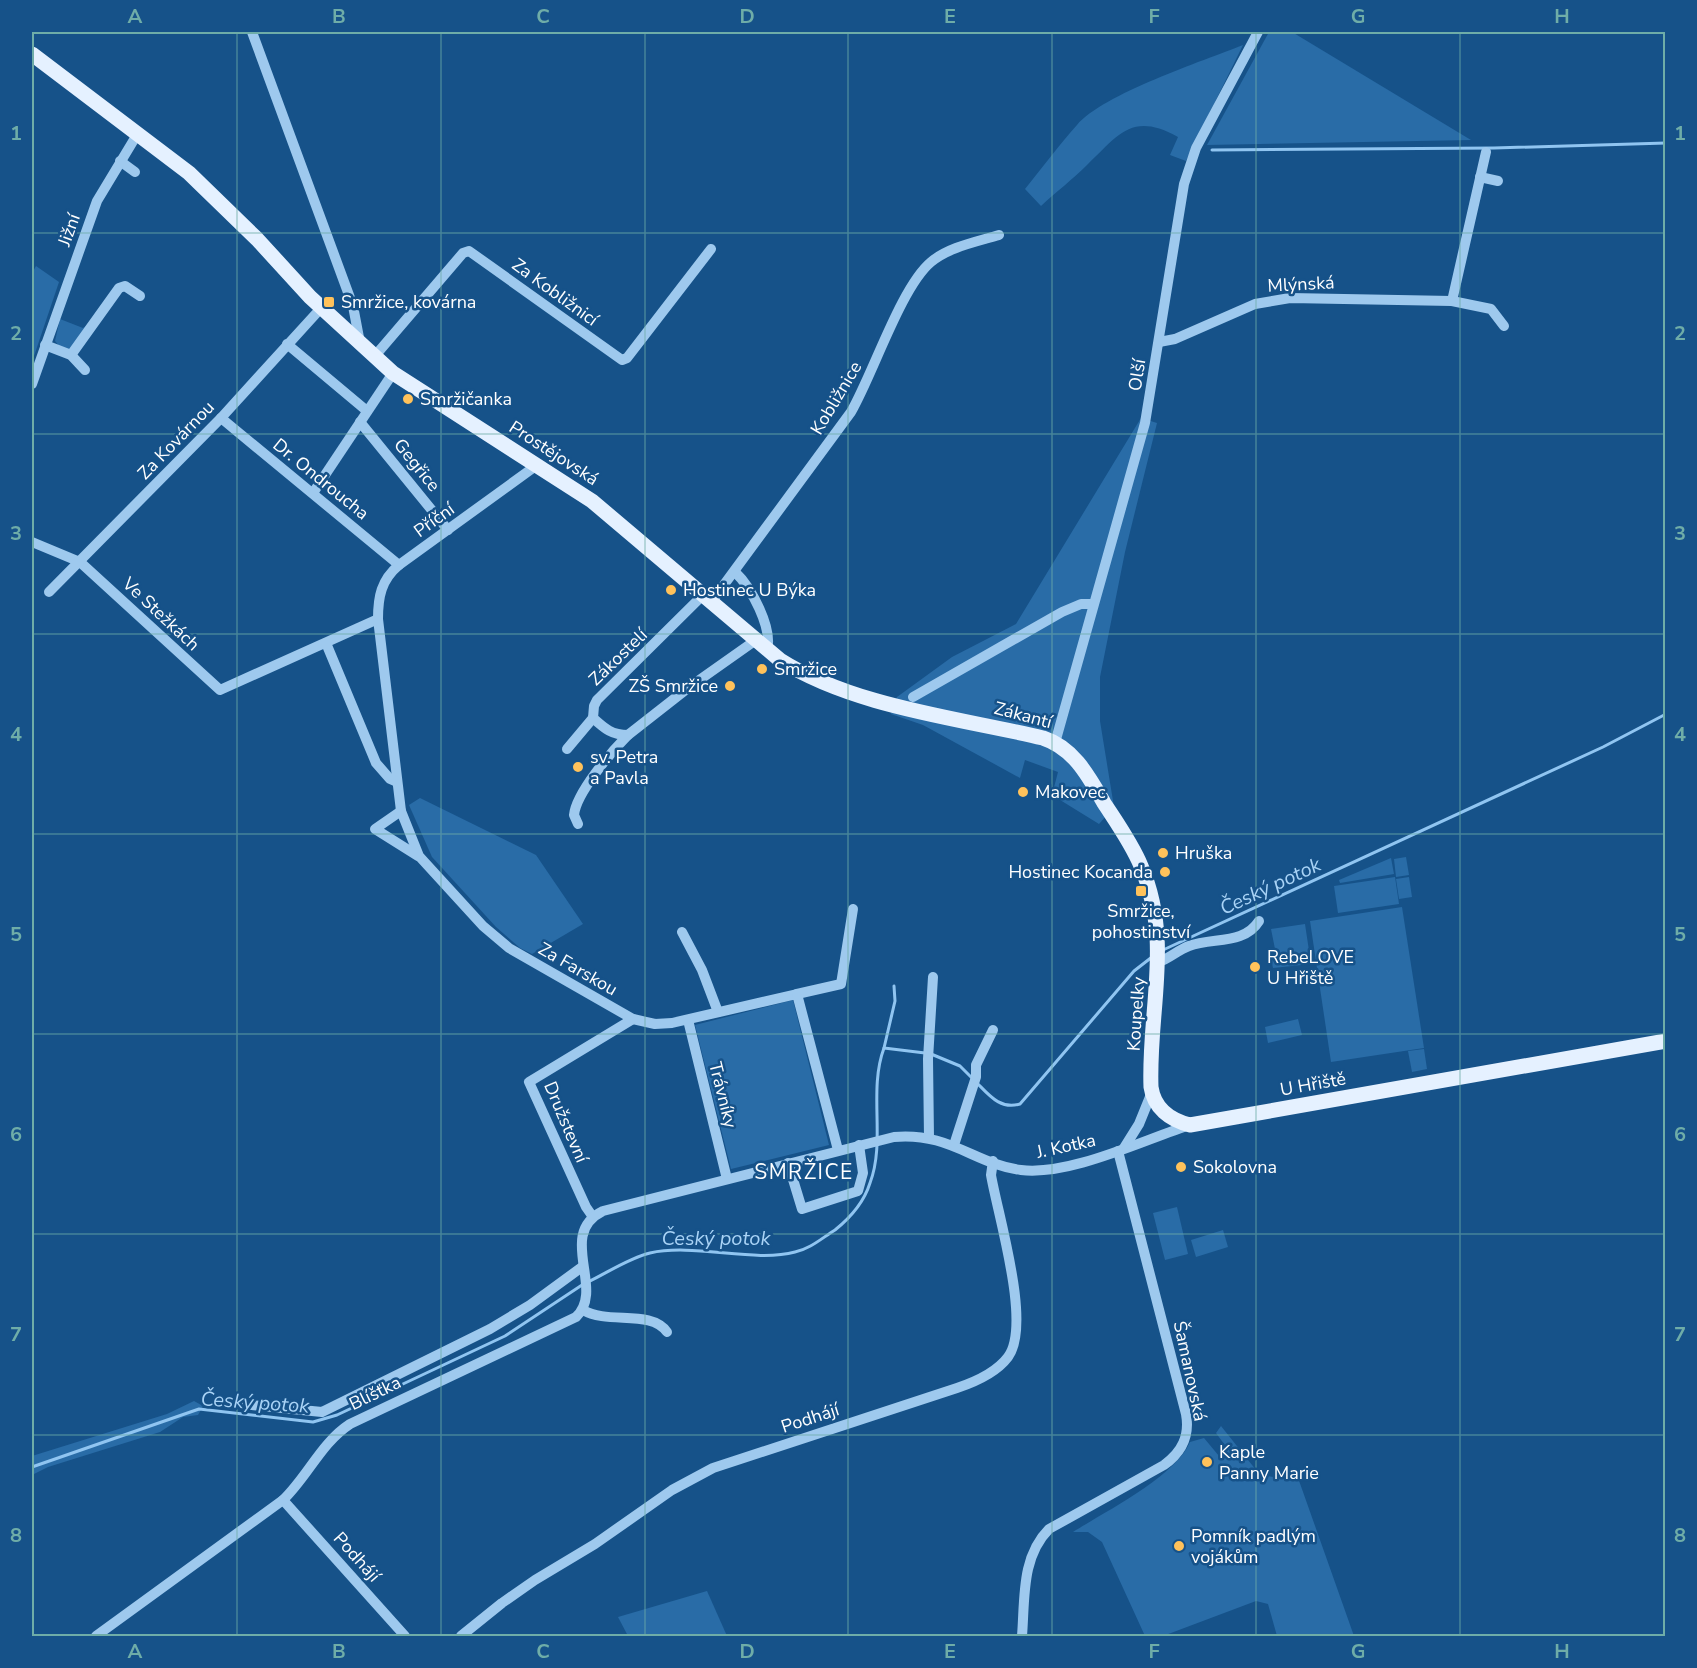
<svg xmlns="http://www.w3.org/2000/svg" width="1697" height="1668" viewBox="0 0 1697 1668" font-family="'Nunito Sans',sans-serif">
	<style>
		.green { fill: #296ca7 }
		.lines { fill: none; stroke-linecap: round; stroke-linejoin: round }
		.stream { stroke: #90c5f1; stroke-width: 3 }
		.minor { stroke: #9ec9ee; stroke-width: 10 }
		.major { stroke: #e5f1ff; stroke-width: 15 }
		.grid { fill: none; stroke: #6fada8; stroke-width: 1.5; stroke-opacity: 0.55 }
		.poi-dot { fill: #ffc25b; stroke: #165289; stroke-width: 2 }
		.labels { text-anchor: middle; stroke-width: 5; stroke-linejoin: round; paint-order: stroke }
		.street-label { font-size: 18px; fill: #fff; stroke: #165289 }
		.poi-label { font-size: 18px; fill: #fff; stroke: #165289; text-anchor: start }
		.water-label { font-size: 20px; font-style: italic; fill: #a9d3f6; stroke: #165289 }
		.quarter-label { font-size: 21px; letter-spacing: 1.5px; fill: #fff; stroke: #165289 }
		.neatline { fill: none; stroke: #6fada8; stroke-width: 2 }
		.grid-label { font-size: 20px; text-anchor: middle; font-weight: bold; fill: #6fada8 }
	</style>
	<rect width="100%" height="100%" fill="#165289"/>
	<!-- green -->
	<g class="green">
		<polygon points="1269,32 1292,32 1471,140 1207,145"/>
		<path d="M1243,45L1186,161L1170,155L1178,137C1131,111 1118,136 1087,165C1072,180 1056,192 1041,206L1025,189C1042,168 1060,144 1077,125C1103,94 1203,61 1243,45Z"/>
		<polygon points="36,266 59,282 32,362 32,273"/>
		<polygon points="60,319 83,328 86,326 70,350 60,347 55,341"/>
		<polygon points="1141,418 1157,423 1125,552 1100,677 1100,721 1114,807 1099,824 1052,795 1058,772 1025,760 1020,778 923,725 891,714 897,697 952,657 1016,624"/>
		<polygon points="420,798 536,855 583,924 532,954 520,948 496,927 432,857 409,805"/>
		<polygon points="1406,857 1409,875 1396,877 1394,859"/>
		<polygon points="1391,858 1394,874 1340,883 1339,880"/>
		<polygon points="1395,877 1399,904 1338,913 1334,886"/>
		<polygon points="1409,877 1412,897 1399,899 1396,879"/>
		<polygon points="1402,907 1424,1048 1331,1062 1310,921"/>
		<polygon points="1305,924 1311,964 1273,968 1270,953 1275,949 1271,929"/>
		<polygon points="793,1000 829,1145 731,1169 695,1025"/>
		<polygon points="1298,1019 1302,1035 1268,1043 1265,1027"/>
		<polygon points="1424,1049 1427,1069 1412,1072 1408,1051"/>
		<polygon points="1177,1207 1188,1254 1165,1260 1153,1213"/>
		<polygon points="1223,1230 1228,1247 1196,1257 1191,1240"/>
		<polygon points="194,1401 203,1406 198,1415 183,1417 160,1432 48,1467 32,1475 32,1456 167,1414"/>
		<path d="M1221,1426L1260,1475L1280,1478L1297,1475L1354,1636H1277L1268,1604L1256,1601L1163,1636H1145L1102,1542L1088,1532H1073C1106,1511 1175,1477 1190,1442L1204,1438L1219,1456L1227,1448L1216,1433Z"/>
		<polygon points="707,1591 727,1636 628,1636 618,1617"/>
	</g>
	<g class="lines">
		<!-- stream -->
		<g class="stream">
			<polyline points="1212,150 1494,148 1666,143"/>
			<polyline points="1163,950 1603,747 1666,714"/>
			<polyline points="884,1048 895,1001 894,986"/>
			<polyline points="931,1054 960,1066 972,1078"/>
			<path d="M976,1082C989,1095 1000,1110 1020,1104L1134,971L1152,957"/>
			<path d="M588,1282C607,1273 629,1258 650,1253C694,1243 754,1263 795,1252C810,1249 822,1238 835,1230C850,1218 864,1202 870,1183C886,1141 868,1091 884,1048L925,1053"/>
			<polyline points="32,1467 199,1409 313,1422 337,1415 505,1336 582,1285"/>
		</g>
		<!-- minor -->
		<g class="minor">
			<polyline points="252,32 353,306 360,343"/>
			<polyline points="120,161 135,172"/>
			<polyline points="1480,177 1498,181"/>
			<polyline points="1452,301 1486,152"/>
			<polyline points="1159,342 1175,339 1255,304 1290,298 1452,301 1491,309 1504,326"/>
			<polyline points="287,344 367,411"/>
			<polyline points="45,345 71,355 85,370"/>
			<polyline points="71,355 119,288 125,286 140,296"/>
			<polyline points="374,357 463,253 469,251 622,360 627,358 711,249"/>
			<polyline points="32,384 97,201 138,133"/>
			<polyline points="221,418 399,565"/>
			<polyline points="360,422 448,530"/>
			<path d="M537,465L399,565C381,580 378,597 378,619L401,811L419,856L483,926L509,948L633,1019L655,1024L672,1023L797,994L838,1150"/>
			<polyline points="313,493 393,373"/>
			<polyline points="32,542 80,562 220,690 378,619"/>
			<path d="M735,572C751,587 773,628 767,650"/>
			<polyline points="49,592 221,418 322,307"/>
			<path d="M704,594L597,700L594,706L593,718C605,729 612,735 628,735L688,688L756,640"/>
			<path d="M712,601L851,412C873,374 901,287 931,262C949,247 976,242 999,235"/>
			<polyline points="326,643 376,763 390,779 397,782"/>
			<polyline points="913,697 1062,612 1081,604 1093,604"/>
			<polyline points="1055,743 1145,423 1184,184 1196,148 1258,32"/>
			<polyline points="567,749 593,718"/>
			<polyline points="401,811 375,829 418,856"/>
			<path d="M578,824L574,815C576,793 612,751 628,735"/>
			<polyline points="682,932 702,970 718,1012"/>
			<path d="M1159,962C1170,958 1178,950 1189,946C1213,937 1244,945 1259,921"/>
			<polyline points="797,994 841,984 853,909"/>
			<polyline points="688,1020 727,1179"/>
			<polyline points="929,1138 928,1059 933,977"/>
			<polyline points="954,1145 976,1077 976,1065 993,1030"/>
			<polyline points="1124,1148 1139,1124 1152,1092"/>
			<polyline points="788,1163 802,1209 858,1191 863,1173 859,1145"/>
			<polyline points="593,1217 586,1207 529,1082 633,1019"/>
			<path d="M583,1310C608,1325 651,1309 667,1332"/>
			<polyline points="242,1404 322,1412 490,1329 530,1305 582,1267"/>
			<polyline points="283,1500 405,1636"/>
			<path d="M96,1636L283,1500C308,1476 321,1443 350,1424L576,1317C606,1289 556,1234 603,1211L894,1137C950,1132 974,1164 1021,1170C1070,1176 1143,1140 1190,1125"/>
			<path d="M461,1636L502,1603L535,1580L595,1544L672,1490L713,1468L957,1388C975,1382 996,1373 1008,1357C1032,1325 998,1216 991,1175L993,1161"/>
			<path d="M1022,1636C1025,1599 1021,1557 1049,1529L1164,1465C1182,1452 1190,1436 1186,1414L1118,1151"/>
		</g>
		<!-- major -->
		<path class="major" d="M32,54L189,173L257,239L310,297L393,373L592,501L780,660C854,707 959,718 1043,738C1074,748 1089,777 1104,803C1117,823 1132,844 1141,866C1173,941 1148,1010 1151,1087C1154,1108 1170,1120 1190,1125L1666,1041"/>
	</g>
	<!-- grid -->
	<path class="grid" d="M237,32V1636M441,32V1636M645,32V1636M848,32V1636M1052,32V1636M1256,32V1636M1460,32V1636M32,233H1666M32,434H1666M32,634H1666M32,834H1666M32,1034H1666M32,1234H1666M32,1435H1666"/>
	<!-- markers -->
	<g class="poi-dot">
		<rect x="323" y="296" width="12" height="12" rx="3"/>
		<circle cx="408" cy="399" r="6"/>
		<circle cx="671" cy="590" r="6"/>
		<circle cx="762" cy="669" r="6"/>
		<circle cx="730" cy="686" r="6"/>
		<circle cx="578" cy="767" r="6"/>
		<circle cx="1023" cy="792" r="6"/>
		<circle cx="1163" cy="853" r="6"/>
		<circle cx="1165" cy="872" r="6"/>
		<rect x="1135" y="885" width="12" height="12" rx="3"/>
		<circle cx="1255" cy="967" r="6"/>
		<circle cx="1181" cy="1167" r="6"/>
		<circle cx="1207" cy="1462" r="6"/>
		<circle cx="1179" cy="1546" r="6"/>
	</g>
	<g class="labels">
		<!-- street labels -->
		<g class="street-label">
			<text transform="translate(69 230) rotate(-70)" y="6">Jižní</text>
			<text transform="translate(1301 284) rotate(-3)" y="6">Mlýnská</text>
			<text transform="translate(555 292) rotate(36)" y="6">Za Kobližnicí</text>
			<text transform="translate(1137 375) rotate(-81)" y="6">Olší</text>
			<text transform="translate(836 398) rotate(-59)" y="6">Kobližnice</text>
			<text transform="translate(176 440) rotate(-46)" y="6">Za Kovárnou</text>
			<text transform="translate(554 453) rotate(33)" y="6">Prostějovská</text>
			<text transform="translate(417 465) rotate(51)" y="6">Gegřice</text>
			<text transform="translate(321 479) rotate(39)" y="6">Dr. Ondroucha</text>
			<text transform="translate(434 520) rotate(-36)" y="6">Příční</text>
			<text transform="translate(161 614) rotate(43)" y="6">Ve Stežkách</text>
			<text transform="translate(618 657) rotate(-44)" y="6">Zákostelí</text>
			<text transform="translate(1023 715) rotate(15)" y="6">Zákantí</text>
			<text transform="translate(578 969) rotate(30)" y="6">Za Farskou</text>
			<text transform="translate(1136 1014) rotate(-86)" y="6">Koupelky</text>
			<text transform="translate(1313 1084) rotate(-10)" y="6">U Hřiště</text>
			<text transform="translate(723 1095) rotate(76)" y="6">Trávníky</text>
			<text transform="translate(566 1122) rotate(67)" y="6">Družstevní</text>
			<text transform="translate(1066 1146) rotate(-12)" y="6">J. Kotka</text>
			<text transform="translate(1190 1371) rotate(78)" y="6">Šamanovská</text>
			<text transform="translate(375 1393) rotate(-26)" y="6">Blíšťka</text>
			<text transform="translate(810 1418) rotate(-18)" y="6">Podhájí</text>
			<text transform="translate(357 1557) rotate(48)" y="6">Podhájí</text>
		</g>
		<!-- poi labels -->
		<g class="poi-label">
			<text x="341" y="308">Smržice, kovárna</text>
			<text x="420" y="405">Smržičanka</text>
			<text x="683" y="596">Hostinec U Býka</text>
			<text x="774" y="675">Smržice</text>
			<text x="718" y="692" text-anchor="end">ZŠ Smržice</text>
			<text x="590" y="763">sv. Petra<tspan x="590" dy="21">a Pavla</tspan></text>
			<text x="1035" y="798">Makovec</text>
			<text x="1175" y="859">Hruška</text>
			<text x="1153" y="878" text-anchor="end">Hostinec Kocanda</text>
			<text x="1141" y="917" text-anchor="middle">Smržice,<tspan x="1141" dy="21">pohostinství</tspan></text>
			<text x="1267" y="963">RebeLOVE<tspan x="1267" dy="21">U Hřiště</tspan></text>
			<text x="1193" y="1173">Sokolovna</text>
			<text x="1219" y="1458">Kaple<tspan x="1219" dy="21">Panny Marie</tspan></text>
			<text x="1191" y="1542">Pomník padlým<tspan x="1191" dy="21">vojákům</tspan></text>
		</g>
		<!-- water labels -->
		<g class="water-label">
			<text transform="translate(1270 886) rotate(-25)" y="7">Český potok</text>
			<text x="716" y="1245">Český potok</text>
			<text transform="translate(255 1402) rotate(4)" y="7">Český potok</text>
		</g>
		<!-- quarter labels -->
		<g class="quarter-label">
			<text x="804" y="1179">SMRŽICE</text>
		</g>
	</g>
	<!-- border -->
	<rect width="1697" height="1668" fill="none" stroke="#165289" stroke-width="66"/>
	<rect x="33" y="33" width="1631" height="1602" class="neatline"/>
	<g class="grid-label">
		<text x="135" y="23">A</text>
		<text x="339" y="23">B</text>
		<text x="543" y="23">C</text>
		<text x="747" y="23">D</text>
		<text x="950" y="23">E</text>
		<text x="1154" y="23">F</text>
		<text x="1358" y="23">G</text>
		<text x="1562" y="23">H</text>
		<text x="16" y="140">1</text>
		<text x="1680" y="140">1</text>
		<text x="16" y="340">2</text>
		<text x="1680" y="340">2</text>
		<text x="16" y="540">3</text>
		<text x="1680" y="540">3</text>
		<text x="16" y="741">4</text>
		<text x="1680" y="741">4</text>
		<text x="16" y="941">5</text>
		<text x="1680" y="941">5</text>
		<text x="16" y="1141">6</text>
		<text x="1680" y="1141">6</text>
		<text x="16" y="1341">7</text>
		<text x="1680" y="1341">7</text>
		<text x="16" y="1542">8</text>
		<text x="1680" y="1542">8</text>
		<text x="135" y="1658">A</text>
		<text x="339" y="1658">B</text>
		<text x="543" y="1658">C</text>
		<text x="747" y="1658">D</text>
		<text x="950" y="1658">E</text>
		<text x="1154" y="1658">F</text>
		<text x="1358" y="1658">G</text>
		<text x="1562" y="1658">H</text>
	</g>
</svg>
